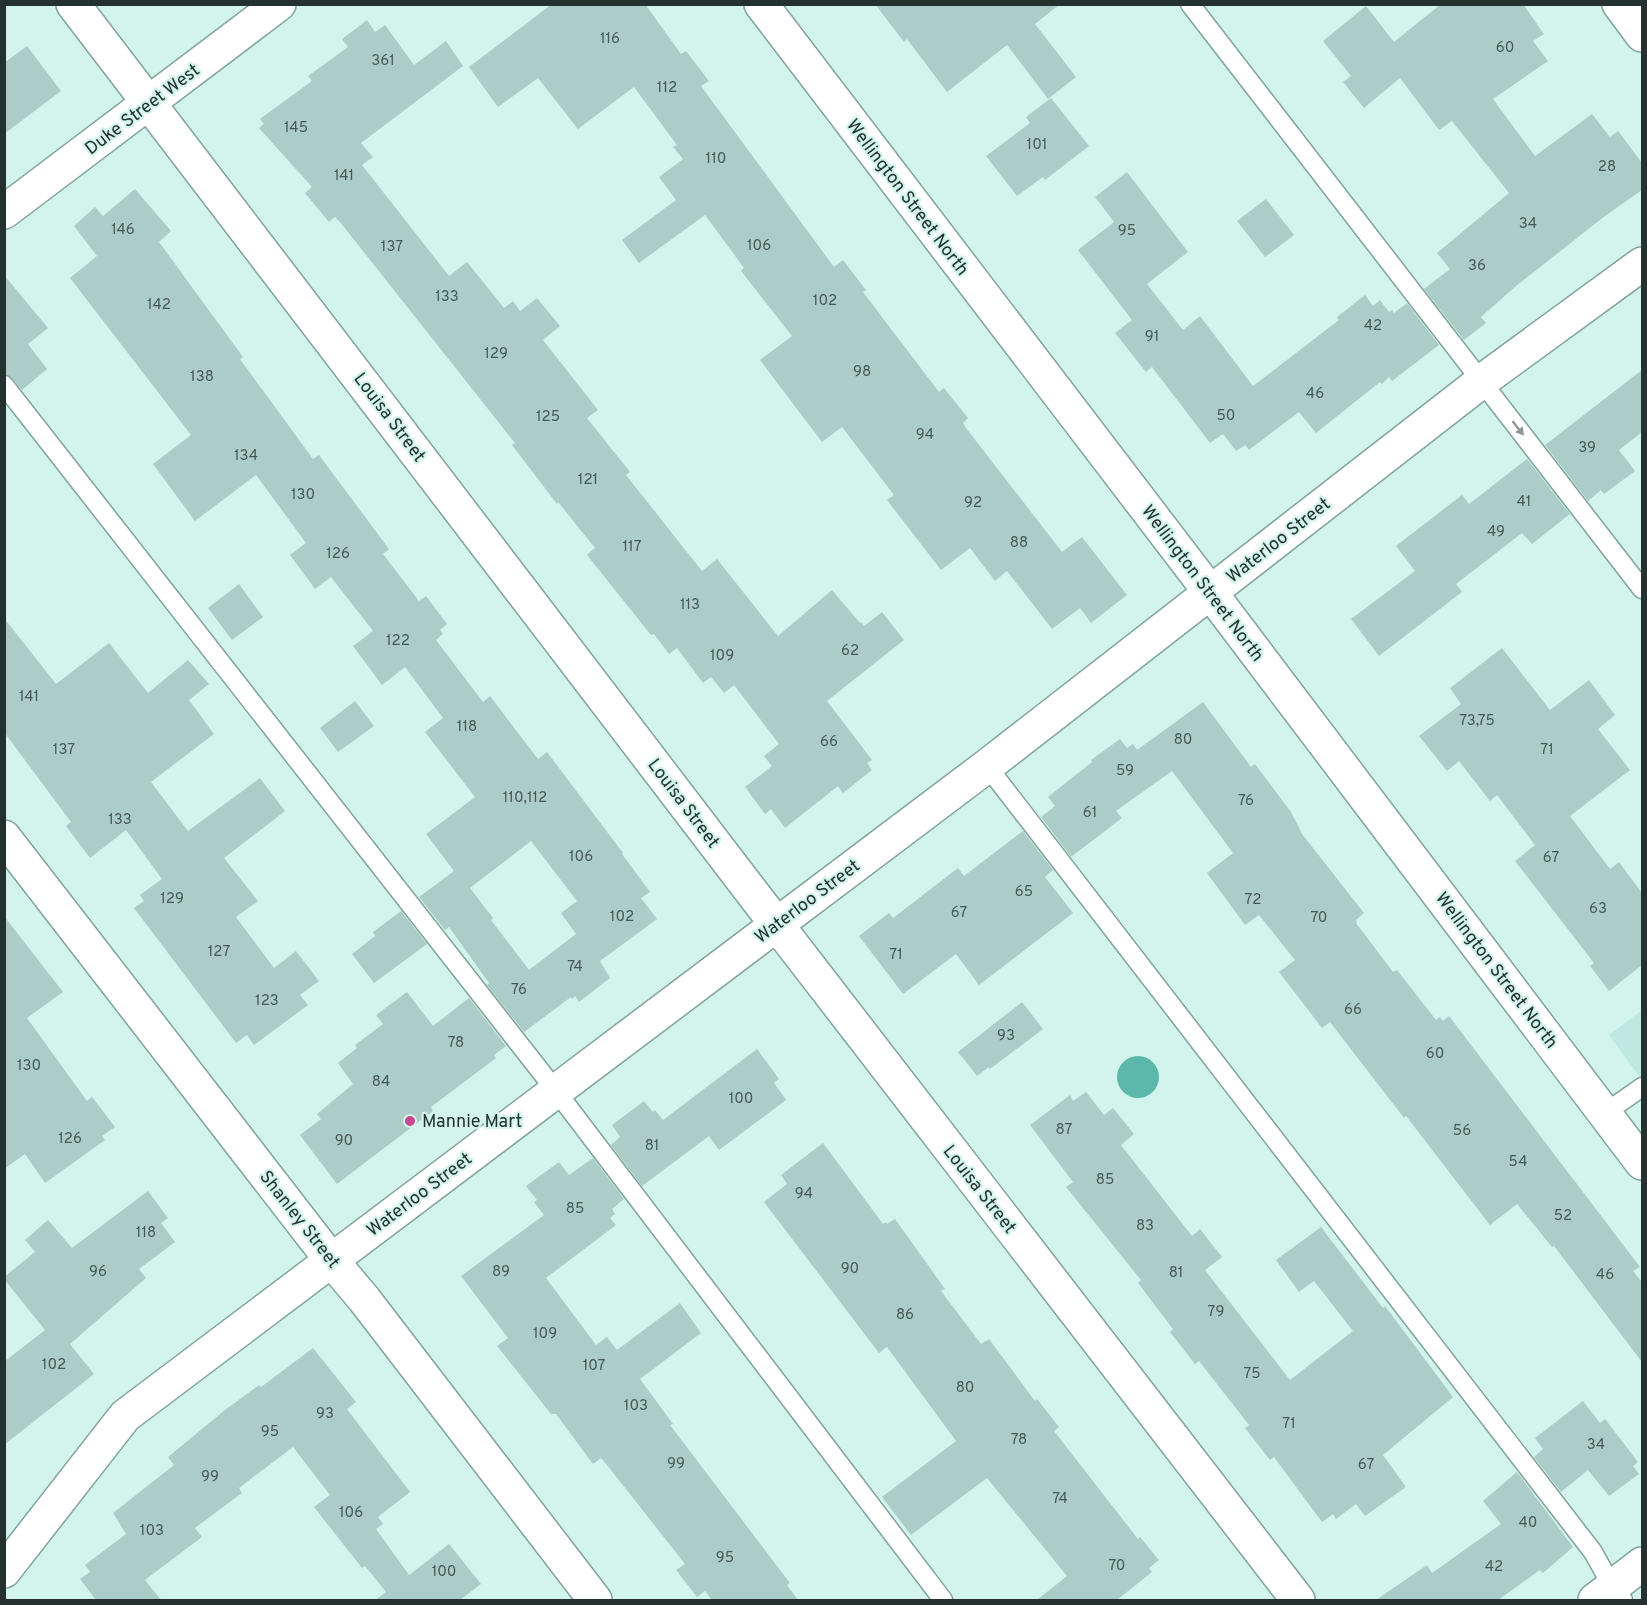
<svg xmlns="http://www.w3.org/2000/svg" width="1647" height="1605" viewBox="0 0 1647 1605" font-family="Overpass,sans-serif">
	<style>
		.built { fill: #bee8e0 }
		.water { fill: #5bb8ab }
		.building { fill: #accdc7; fill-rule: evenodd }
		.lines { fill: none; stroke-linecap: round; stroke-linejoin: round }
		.service-casing { stroke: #82a29c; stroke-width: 21 }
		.minor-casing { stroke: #82a29c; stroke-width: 36 }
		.tertiary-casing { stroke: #82a29c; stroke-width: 36 }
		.service { stroke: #fff; stroke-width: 18 }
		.minor { stroke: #fff; stroke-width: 33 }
		.tertiary { stroke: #fff; stroke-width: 33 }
		.oneway { fill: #929897 }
		.poi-dot { fill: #c94891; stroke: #d2f4ed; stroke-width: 2 }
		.labels { text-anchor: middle; stroke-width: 4.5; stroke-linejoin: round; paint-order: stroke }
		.number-label { font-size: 15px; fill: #465855 }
		.street-label { font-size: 18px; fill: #24312f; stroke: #d2f4ed }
		.poi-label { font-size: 18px; fill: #24312f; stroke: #d2f4ed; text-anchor: start }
	</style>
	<rect width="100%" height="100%" fill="#d2f4ed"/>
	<!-- built -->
	<polygon class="built" points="1642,1010 1642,1080 1609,1035"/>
	<!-- water -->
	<circle class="water" cx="1138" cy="1077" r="21"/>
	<!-- building -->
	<g class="building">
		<polygon points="552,4 645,4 681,54 686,51 709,81 701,86 834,267 843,260 866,290 863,292 939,392 944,388 968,418 963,423 966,428 1062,552 1082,537 1127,595 1091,623 1080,608 1052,629 1007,571 995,581 970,548 941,570 887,500 894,495 842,427 822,442 760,360 792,336 741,271 744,268 705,215 639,263 622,240 676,200 659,177 683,159 673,147 677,145 634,87 578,129 538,78 498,107 469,67"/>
		<polygon points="875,4 1060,4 1035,24 1076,77 1048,99 1007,45 947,92 907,39 904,42"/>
		<polygon points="1441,4 1523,4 1544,34 1533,41 1548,61 1493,99 1535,156 1592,114 1610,137 1618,131 1642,163 1642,190 1605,216 1516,286 1481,317 1486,323 1464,340 1424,289 1450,269 1437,253 1509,193 1452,121 1439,130 1400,78 1364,108 1343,82 1351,76 1323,41 1366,6 1394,42"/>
		<polygon points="367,20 375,32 385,25 414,65 446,41 463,66 361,143 373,157 362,165 449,276 467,262 504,308 513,301 520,311 537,298 560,326 543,340 598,410 587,418 630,472 626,475 702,571 717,559 778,636 832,590 860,623 861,622 864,626 882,612 904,640 827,701 872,760 867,763 872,770 843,793 838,786 785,828 771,809 765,814 745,787 772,766 764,756 779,744 734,685 724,693 711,677 703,683 677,648 669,654 654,634 651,635 587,555 595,548 558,502 557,504 512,445 515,443 340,222 335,217 329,222 305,193 312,187 259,128 264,124 260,119 312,81 308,76 348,47 342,39"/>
		<polygon points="27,46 61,91 4,134 4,63"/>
		<polygon points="1051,98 1089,146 1045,180 1043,177 1017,196 986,156 1030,123 1026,117"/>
		<polygon points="1127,172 1188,252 1147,284 1183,330 1200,316 1253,386 1339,320 1337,317 1365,295 1373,306 1380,300 1389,312 1392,310 1394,313 1407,303 1439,345 1392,381 1389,377 1382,384 1380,382 1316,433 1299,412 1249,450 1245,445 1236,451 1223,434 1210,443 1152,367 1146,372 1115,333 1132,320 1078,250 1114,222 1095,197"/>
		<path d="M135,189L171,231L159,242L243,357L240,359L313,459L319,455L389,549L383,554L419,601L426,596L447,624L440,630L443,634L436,640L483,702L490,696L538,759L547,752L623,853L622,854L650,892L641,898L657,919L600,961L610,978L579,1002L575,996L572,999L571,997L524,1032L487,985L489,983L449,927L445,930L419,897L454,871L426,834L475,797L425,732L443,718L405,667L382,685L353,646L373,631L331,577L315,589L290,555L306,543L256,475L195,521L153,464L191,435L70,278L97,256L74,226L95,207L103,216ZM531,841L577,901L561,913L576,934L529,970L491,920L493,918L470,888Z"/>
		<polygon points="1266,199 1294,235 1265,257 1237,221"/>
		<polygon points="4,275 48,328 28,344 47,369 22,390 12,378 4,374"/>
		<polygon points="1642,370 1642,432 1619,450 1635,471 1604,494 1601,490 1588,501 1545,445"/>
		<polygon points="1527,459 1570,514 1532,544 1522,533 1456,584 1462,592 1379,656 1351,619 1415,571 1396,546 1462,495 1469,504"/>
		<polygon points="239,584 263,617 232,640 208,608"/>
		<polygon points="4,618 56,684 109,643 148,693 188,660 209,684 189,700 214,734 151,782 188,831 260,778 285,811 224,858 258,901 236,917 274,968 296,951 319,981 300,995 308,1005 254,1045 247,1035 236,1043 134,908 144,901 140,895 162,879 126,830 90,858 66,826 71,822 4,732"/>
		<polygon points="1502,648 1550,710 1589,680 1615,715 1598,729 1630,770 1570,816 1610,869 1619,862 1642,893 1642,965 1609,991 1590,966 1594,963 1515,861 1535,845 1497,795 1490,801 1459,761 1447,771 1419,736 1461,704 1450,688"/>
		<polygon points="355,701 374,726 338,752 320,728"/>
		<polygon points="1203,702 1251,767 1255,764 1291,812 1302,834 1364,913 1356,920 1357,922 1356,923 1393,972 1397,970 1436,1020 1440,1017 1443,1021 1449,1016 1640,1267 1633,1271 1642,1282 1642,1362 1554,1246 1552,1247 1517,1204 1490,1225 1406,1116 1404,1118 1330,1022 1322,1028 1279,972 1295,960 1259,915 1245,925 1207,873 1233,853 1172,771 1116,811 1122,818 1071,857 1041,817 1055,806 1048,797 1092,762 1091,760 1120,739 1127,748 1133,744 1137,750"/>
		<polygon points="1023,831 1053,870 1045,877 1073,913 979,985 956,954 903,994 859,936 889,913 893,918 958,868 964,876"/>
		<polygon points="401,911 427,944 374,983 352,954 375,936 373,932"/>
		<polygon points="4,916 63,992 27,1018 87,1101 92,1097 115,1127 102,1136 105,1140 45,1183 25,1154 4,1169"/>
		<polygon points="407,992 433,1026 469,998 506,1046 494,1055 496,1058 431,1107 433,1111 337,1184 300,1135 321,1119 317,1114 353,1084 338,1063 357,1048 355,1045 383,1024 376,1015"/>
		<polygon points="1022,1002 1043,1029 990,1069 989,1067 977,1076 958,1052"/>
		<polygon points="757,1049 779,1079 774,1083 786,1100 719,1150 709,1136 642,1186 611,1145 620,1137 612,1125 644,1101 653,1112 655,1110 663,1120"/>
		<polygon points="1086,1092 1104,1115 1113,1108 1134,1134 1121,1145 1192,1236 1200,1229 1222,1257 1205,1270 1290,1380 1353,1331 1314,1281 1299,1292 1276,1260 1321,1227 1383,1308 1385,1306 1453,1397 1383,1455 1406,1487 1365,1516 1356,1504 1336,1519 1333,1514 1322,1522 1274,1457 1270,1460 1245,1428 1249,1425 1199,1361 1195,1364 1170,1332 1173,1329 1138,1283 1141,1280 1066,1187 1073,1182 1030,1125 1070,1095 1073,1101"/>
		<polygon points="823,1143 883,1224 886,1222 887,1224 895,1219 945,1289 941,1291 981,1344 989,1339 1035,1401 1037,1399 1059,1427 1054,1431 1138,1539 1140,1537 1159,1560 1149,1568 1152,1572 1117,1600 1037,1600 1067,1576 987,1478 911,1535 882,1497 956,1441 887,1347 879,1353 764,1202 787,1184 781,1175"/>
		<polygon points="593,1158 624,1199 612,1209 615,1214 610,1218 616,1225 546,1278 596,1345 607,1337 617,1350 680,1303 701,1333 640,1379 673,1424 670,1425 790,1583 787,1585 798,1600 712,1600 705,1591 697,1597 676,1570 685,1564 607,1465 601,1458 593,1464 556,1414 551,1414 497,1346 508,1338 461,1276 544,1215 534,1202 537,1200 526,1186 559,1162 569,1175"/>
		<polygon points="148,1191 168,1218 161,1223 175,1242 139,1269 146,1278 70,1344 94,1374 4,1445 4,1362 45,1330 4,1279 4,1277 35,1252 25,1240 48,1220 72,1248"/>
		<polygon points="313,1348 356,1402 347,1409 410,1492 378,1517 383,1524 376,1529 409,1575 449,1544 481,1584 460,1600 375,1600 386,1592 365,1566 362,1568 314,1507 330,1495 293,1447 239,1488 242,1493 195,1528 202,1537 145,1580 161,1600 96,1600 80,1579 90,1572 85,1565 126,1534 113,1513 174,1465 168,1457 225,1410 259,1385 261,1387"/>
		<polygon points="1583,1401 1600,1423 1605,1419 1638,1462 1633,1466 1639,1474 1609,1496 1588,1470 1561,1492 1534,1457 1543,1449 1535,1438"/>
		<polygon points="1517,1472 1573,1547 1543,1573 1540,1570 1498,1600 1376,1600 1427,1565 1432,1573 1501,1524 1483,1501"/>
	</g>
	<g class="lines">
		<!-- service casing -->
		<g class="service-casing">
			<g id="service">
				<polyline points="1190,4 1642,589"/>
				<polyline points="4,385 556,1091 943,1600"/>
				<polyline points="987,766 1593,1552 1613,1588 1623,1600"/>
				<polyline points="1605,1113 1642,1087"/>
			</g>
		</g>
		<!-- minor casing -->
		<g class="minor-casing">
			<g id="minor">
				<polyline points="73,4 754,895 1298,1600"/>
				<polyline points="1619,4 1642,35"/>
				<polyline points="4,212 279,4"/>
				<polyline points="4,837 332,1261 364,1299 595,1600"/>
				<polyline points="4,1571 125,1416 987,766 1482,381 1642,264"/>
				<polyline points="1595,1600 1642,1564"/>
			</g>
		</g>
		<!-- tertiary casing -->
		<g class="tertiary-casing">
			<polyline id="tertiary" points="761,4 1210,592 1642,1163"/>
		</g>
		<!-- service -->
		<use href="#service" class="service"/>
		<!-- minor -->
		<use href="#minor" class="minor"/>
		<!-- tertiary -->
		<use href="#tertiary" class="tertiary"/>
	</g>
	<!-- one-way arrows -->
	<defs><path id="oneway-solid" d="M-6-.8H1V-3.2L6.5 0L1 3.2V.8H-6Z" transform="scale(1.5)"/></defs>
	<use class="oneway" href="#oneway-solid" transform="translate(1518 428) rotate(52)"/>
	<!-- markers -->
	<circle class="poi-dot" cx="410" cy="1121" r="6"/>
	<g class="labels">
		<!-- number labels -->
		<g class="number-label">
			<text x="610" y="43">116</text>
			<text x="1505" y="52">60</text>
			<text x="383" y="65">361</text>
			<text x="667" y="92">112</text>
			<text x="296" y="132">145</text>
			<text x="1037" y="149">101</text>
			<text x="716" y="163">110</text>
			<text x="1607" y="171">28</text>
			<text x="344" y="180">141</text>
			<text x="1528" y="228">34</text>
			<text x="123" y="234">146</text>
			<text x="1127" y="235">95</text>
			<text x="759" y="250">106</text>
			<text x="392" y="251">137</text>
			<text x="1477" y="270">36</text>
			<text x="447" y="301">133</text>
			<text x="825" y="305">102</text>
			<text x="159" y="309">142</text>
			<text x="1373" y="330">42</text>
			<text x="1152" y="341">91</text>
			<text x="496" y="358">129</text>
			<text x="862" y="376">98</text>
			<text x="202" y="381">138</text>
			<text x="1315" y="398">46</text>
			<text x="1226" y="420">50</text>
			<text x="548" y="421">125</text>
			<text x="925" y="439">94</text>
			<text x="1587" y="452">39</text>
			<text x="246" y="460">134</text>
			<text x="588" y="484">121</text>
			<text x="303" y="499">130</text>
			<text x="1524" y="506">41</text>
			<text x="973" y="507">92</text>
			<text x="1496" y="536">49</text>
			<text x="1019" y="547">88</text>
			<text x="632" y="551">117</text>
			<text x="338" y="558">126</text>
			<text x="690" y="609">113</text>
			<text x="398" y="645">122</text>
			<text x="850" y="655">62</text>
			<text x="722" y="660">109</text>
			<text x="29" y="701">141</text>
			<text x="1477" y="725">73,75</text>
			<text x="467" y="731">118</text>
			<text x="1183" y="744">80</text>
			<text x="829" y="746">66</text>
			<text x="64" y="754">137</text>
			<text x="1547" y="754">71</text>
			<text x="1125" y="775">59</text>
			<text x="525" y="802">110,112</text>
			<text x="1246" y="805">76</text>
			<text x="1090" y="817">61</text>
			<text x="120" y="824">133</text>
			<text x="581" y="861">106</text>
			<text x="1551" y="862">67</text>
			<text x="1024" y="896">65</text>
			<text x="172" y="903">129</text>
			<text x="1253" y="904">72</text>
			<text x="1598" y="913">63</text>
			<text x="959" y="917">67</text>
			<text x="622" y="921">102</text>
			<text x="1319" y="922">70</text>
			<text x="219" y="956">127</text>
			<text x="896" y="959">71</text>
			<text x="575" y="971">74</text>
			<text x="519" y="994">76</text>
			<text x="267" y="1005">123</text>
			<text x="1353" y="1014">66</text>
			<text x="1006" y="1040">93</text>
			<text x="456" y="1047">78</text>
			<text x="1435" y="1058">60</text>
			<text x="29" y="1070">130</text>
			<text x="381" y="1086">84</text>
			<text x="741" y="1103">100</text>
			<text x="1064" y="1134">87</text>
			<text x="1462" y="1135">56</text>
			<text x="70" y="1143">126</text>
			<text x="344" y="1145">90</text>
			<text x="652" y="1150">81</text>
			<text x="1518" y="1166">54</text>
			<text x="1105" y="1184">85</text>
			<text x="804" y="1198">94</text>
			<text x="575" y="1213">85</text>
			<text x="1563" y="1220">52</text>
			<text x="1145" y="1230">83</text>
			<text x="146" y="1237">118</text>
			<text x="850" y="1273">90</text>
			<text x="98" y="1276">96</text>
			<text x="501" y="1276">89</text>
			<text x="1176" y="1277">81</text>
			<text x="1605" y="1279">46</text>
			<text x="1216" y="1316">79</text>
			<text x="905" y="1319">86</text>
			<text x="545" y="1338">109</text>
			<text x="54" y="1369">102</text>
			<text x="594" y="1370">107</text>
			<text x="1252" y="1378">75</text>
			<text x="965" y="1392">80</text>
			<text x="636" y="1410">103</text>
			<text x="325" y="1418">93</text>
			<text x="1289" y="1428">71</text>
			<text x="270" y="1436">95</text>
			<text x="1019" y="1444">78</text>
			<text x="1596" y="1449">34</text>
			<text x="676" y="1468">99</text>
			<text x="1366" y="1469">67</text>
			<text x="210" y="1481">99</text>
			<text x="1060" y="1503">74</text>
			<text x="351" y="1517">106</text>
			<text x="1528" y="1527">40</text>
			<text x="152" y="1535">103</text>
			<text x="725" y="1562">95</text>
			<text x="1117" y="1570">70</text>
			<text x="1494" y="1571">42</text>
			<text x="444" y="1576">100</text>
		</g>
		<!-- street labels -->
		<g class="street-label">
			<text transform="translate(142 109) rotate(-37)" y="6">Duke Street West</text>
			<text transform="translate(908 197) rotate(53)" y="6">Wellington Street North</text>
			<text transform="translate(390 417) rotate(53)" y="6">Louisa Street</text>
			<text transform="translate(1278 540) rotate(-38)" y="6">Waterloo Street</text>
			<text transform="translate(1203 583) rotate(53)" y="6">Wellington Street North</text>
			<text transform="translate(684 803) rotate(53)" y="6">Louisa Street</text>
			<text transform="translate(807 901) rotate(-37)" y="6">Waterloo Street</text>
			<text transform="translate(1497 970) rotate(53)" y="6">Wellington Street North</text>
			<text transform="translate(980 1189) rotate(52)" y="6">Louisa Street</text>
			<text transform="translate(419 1194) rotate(-37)" y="6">Waterloo Street</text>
			<text transform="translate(300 1219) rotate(52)" y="6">Shanley Street</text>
		</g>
		<!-- poi labels -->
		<g class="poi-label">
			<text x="422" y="1127">Mannie Mart</text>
		</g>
	</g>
	<!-- border -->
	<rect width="1647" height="1605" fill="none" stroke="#24312f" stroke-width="12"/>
</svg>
